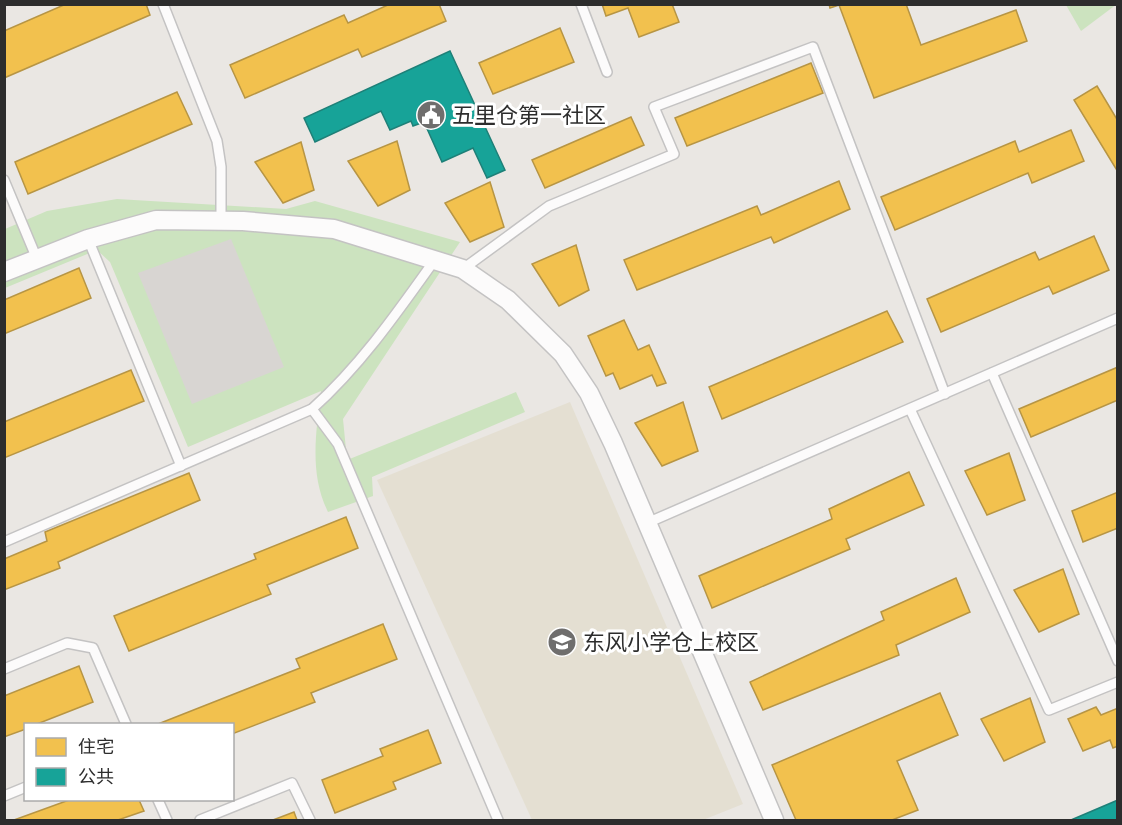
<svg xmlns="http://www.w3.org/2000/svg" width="1122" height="825" viewBox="0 0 1122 825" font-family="Commissioner,'Noto Sans SC',sans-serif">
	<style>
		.education { fill: #e4dfd2 }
		.green { fill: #cce3bf }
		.plaza { fill: #d8d5d2 }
		.homes { fill: #f2c14e; stroke: #b79544; stroke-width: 1.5 }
		.public { fill: #17a398; stroke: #1e8078; stroke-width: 1.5 }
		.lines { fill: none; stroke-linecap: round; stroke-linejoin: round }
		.lane-casing { stroke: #c4c3c3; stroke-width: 12 }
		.street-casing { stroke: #c4c3c3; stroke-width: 21 }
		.lane { stroke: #fcfbfb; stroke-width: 9 }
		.street { stroke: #fcfbfb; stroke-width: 18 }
		.labels { text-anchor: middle; stroke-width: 6; stroke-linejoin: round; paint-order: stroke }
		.poi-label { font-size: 22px; fill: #2d2d2d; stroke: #fff; text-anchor: start }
	</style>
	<rect width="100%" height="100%" fill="#eae7e3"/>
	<!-- education -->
	<polygon class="education" points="570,402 743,804 703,820 532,820 377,480"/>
	<!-- green -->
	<g class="green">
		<polygon points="1117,4 1081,31 1066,5 1066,4"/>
		<path d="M117,199L286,209L315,201L460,242L343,419L347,460L516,392L525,412L372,477L373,496L328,512C309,473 316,433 321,391L188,447L110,262L97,250L5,288V229L47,211Z"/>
	</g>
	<!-- plaza -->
	<polygon class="plaza" points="231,239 284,367 192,404 138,273"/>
	<!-- homes -->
	<g class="homes">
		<polygon points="66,4 146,4 150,15 4,78 4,31"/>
		<polygon points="390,4 439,4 446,21 362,57 358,49 245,98 230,65 344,15 348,23"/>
		<polygon points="602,4 672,4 679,22 639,37 628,8 606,16"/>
		<polygon points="829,4 906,4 921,45 1016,10 1027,41 874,98 839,5 830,8"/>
		<polygon points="560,28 574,62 493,94 479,63"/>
		<polygon points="811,63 823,93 687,146 675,118"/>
		<polygon points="1097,86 1118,121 1118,172 1074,100"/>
		<polygon points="177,92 192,124 28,194 15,162"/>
		<polygon points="631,117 644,145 545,188 532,160"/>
		<polygon points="1071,130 1084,161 1032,183 1028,173 895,230 881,197 1015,141 1019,152"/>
		<polygon points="397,141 410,190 378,206 348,161"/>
		<polygon points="301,142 314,190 283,203 255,162"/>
		<polygon points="839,181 850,209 774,243 771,237 637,290 624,260 757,206 761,215"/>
		<polygon points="490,182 504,227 470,242 445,203"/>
		<polygon points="1094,236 1109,270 1053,294 1049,286 941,332 927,299 1035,252 1039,260"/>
		<polygon points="576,245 589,290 559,306 532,264"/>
		<polygon points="79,268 91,298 4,334 4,300"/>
		<polygon points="887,311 903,342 722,419 709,387"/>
		<polygon points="624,320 638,350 649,345 666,383 657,386 652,375 620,389 613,373 606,376 588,336"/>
		<polygon points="1118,367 1118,400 1031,437 1019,409"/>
		<polygon points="131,370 144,401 4,458 4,422"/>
		<polygon points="683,402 698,451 662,466 635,423"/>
		<polygon points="1009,453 1025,500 987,515 965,471"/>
		<polygon points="909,472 924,505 846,539 850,549 712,608 699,576 832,519 829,509"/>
		<polygon points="189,473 200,500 58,562 60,568 4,590 4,559 47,541 45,532"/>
		<polygon points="1118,492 1118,528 1083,542 1072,511"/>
		<polygon points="346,517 358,548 267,585 271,594 129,651 114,616 256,559 254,554"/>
		<polygon points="1063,569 1079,614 1039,632 1014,590"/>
		<polygon points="956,578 970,612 896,645 899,655 763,710 750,682 884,620 881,612"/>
		<polygon points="383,624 397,659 311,693 315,702 232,734 232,724 158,724 300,668 296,659"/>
		<polygon points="79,666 93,702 37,724 26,724 26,729 4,737 4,696"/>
		<polygon points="940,693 958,735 897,761 918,810 892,820 796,820 772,765"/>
		<polygon points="1030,698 1045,742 1004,761 981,719"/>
		<polygon points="1096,707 1101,715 1118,708 1118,746 1113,748 1110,740 1083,751 1068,719"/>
		<polygon points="428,730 441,763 393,782 396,789 335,813 322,780 383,756 380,749"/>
		<polygon points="69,800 139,800 144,811 118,820 14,820"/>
		<polygon points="294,812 297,820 273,820"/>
	</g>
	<!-- public -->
	<g class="public">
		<polygon points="450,51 505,170 487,178 473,148 442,162 424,122 413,126 411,121 390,130 381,111 315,142 304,118"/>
		<polygon points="1118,800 1118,820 1071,820"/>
	</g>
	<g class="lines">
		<!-- lane casing -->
		<g class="lane-casing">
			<g id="lane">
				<polyline points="163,4 217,141 221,167 221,221"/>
				<polyline points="581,4 607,72"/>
				<polyline points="4,180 37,259"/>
				<polyline points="88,239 181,466"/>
				<polyline points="463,269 549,206 674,154 654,107 813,47 945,394"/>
				<polyline points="992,373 1118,661"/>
				<polyline points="312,409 338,444 498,820"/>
				<polyline points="910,409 1049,710 1118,682"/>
				<polyline points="647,523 1118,318"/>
				<path d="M4,542L312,409C360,366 397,313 434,261"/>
				<polyline points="4,669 67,643 93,648 126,724"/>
				<polyline points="4,796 26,787"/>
				<polyline points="158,800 167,820"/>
				<polyline points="200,820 292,783 310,820"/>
			</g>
		</g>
		<!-- street casing -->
		<g class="street-casing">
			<polyline id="street" points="4,272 88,239 156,220 243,221 334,229 463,269 508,300 563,354 589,393 613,443 774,820"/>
		</g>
		<!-- lane -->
		<use href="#lane" class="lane"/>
		<!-- street -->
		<use href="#street" class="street"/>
	</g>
	<!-- icons -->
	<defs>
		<g id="civic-disc" transform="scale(1.5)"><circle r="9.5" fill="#6f6e6d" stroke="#fff"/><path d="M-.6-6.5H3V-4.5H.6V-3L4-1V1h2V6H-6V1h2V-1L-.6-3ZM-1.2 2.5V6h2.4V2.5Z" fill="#fff"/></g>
		<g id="school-disc" transform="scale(1.5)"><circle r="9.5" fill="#6f6e6d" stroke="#fff"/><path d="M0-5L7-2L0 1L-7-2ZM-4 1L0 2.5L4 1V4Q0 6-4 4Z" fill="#fff"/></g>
	</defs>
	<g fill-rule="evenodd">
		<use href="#civic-disc" x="431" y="115"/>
		<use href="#school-disc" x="562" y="642"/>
	</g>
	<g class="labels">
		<!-- poi labels -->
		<g class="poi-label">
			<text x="452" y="123">五里仓第一社区</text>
			<text x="583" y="650">东风小学仓上校区</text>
		</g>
	</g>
	<!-- border -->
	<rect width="1122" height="825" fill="none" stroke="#2d2d2d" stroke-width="12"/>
	<!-- legend -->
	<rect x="24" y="723" width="210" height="78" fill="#ffffff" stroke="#ababab" stroke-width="1.5"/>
	<rect x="36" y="738" width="30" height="18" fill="#f2c14e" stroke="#ababab" stroke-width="1.5"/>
	<text x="78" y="753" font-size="18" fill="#2d2d2d">住宅</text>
	<rect x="36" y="768" width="30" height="18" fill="#17a398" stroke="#ababab" stroke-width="1.5"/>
	<text x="78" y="783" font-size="18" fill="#2d2d2d">公共</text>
</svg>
